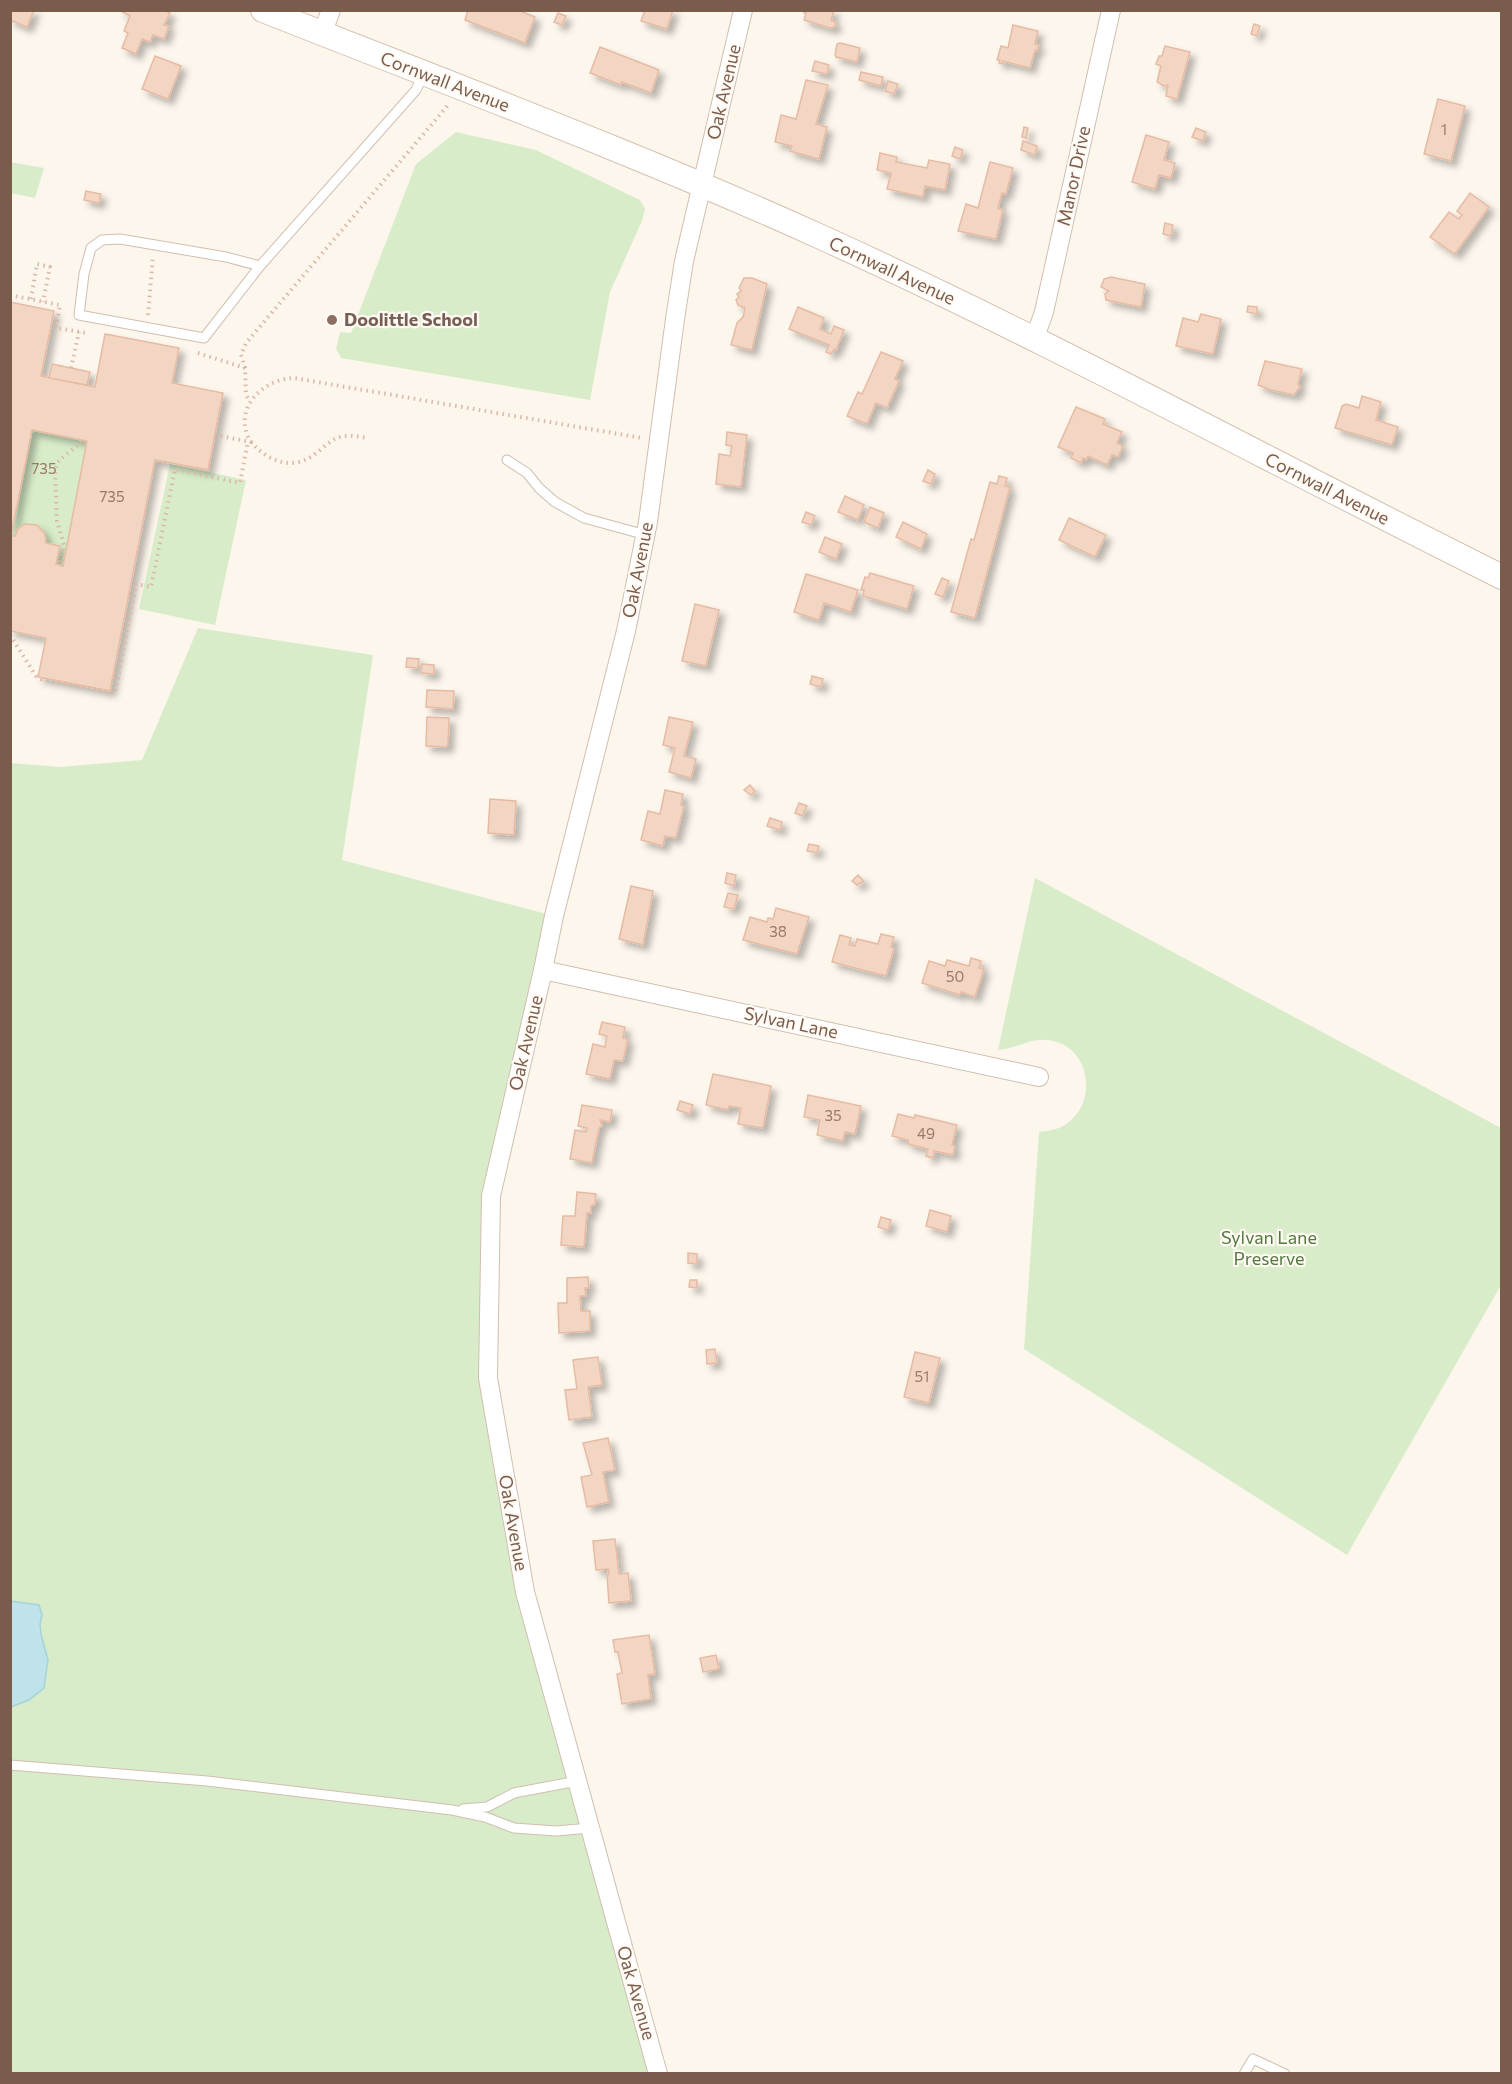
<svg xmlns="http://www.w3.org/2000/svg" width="1512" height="2084" viewBox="0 0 1512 2084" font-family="Commissioner,sans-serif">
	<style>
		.green { fill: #d8ecc9 }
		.water { fill: #bfe3e8; stroke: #a5d3da; stroke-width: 1.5 }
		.building { fill: #f3d5c3; stroke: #e6bba3; stroke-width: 1.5; fill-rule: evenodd; filter: url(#shadow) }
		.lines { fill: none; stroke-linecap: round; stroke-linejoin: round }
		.lane-casing { stroke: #d1beb0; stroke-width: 11 }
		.street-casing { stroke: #d1beb0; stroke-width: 20 }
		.secondary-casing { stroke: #d6c0b0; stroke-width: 26 }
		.path { stroke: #d9b8a5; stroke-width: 4; stroke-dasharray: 1.5 4.5; stroke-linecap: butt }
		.lane { stroke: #fff; stroke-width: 9 }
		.street { stroke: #fff; stroke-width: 18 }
		.secondary { stroke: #fff; stroke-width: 24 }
		.education-dot { fill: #8d6e63; stroke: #fffaf3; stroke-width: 2 }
		.labels { text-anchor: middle; stroke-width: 4.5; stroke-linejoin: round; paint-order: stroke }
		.number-label { font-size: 15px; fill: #987a6a }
		.street-label { font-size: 18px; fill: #7a5c4d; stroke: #fffaf3 }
		.education-label { font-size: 18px; font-weight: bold; fill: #785e54; stroke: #fffaf3; text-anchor: start }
		.park-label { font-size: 18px; fill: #537a41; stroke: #fffaf3 }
	</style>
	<defs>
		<filter id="shadow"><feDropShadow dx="5.5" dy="5.5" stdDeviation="3" flood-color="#0004"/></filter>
	</defs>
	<rect width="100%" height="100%" fill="#fdf6ec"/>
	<!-- green -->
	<g class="green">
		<polygon points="456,132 536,150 640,200 645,209 642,221 610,292 590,400 341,358 336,349 340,332 351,333 416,164"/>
		<polygon points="10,162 44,168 35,198 11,193"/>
		<path d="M32,430L87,441L63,566L56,564L60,546L46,543L45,534L37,525C27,522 17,526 15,536H11Z"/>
		<polygon points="170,464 246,480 215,625 139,609"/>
		<polygon points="198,628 373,655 342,860 554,916 491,1196 488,1378 525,1592 658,2073 11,2073 10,763 60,767 142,760"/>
		<path d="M1035,878L1501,1128V1285L1347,1555L1024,1349L1039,1132C1049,1131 1061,1129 1069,1122C1097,1100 1090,1049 1053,1041C1032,1036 1018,1049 998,1050Z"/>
	</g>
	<!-- water -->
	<polygon class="water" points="11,1601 39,1605 42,1615 40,1624 41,1634 48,1660 44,1688 29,1700 11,1707"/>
	<!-- building -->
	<g class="building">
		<polygon points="10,10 34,10 27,27 10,20"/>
		<polygon points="119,10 164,10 170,13 164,25 169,26 164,39 153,35 150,42 142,39 136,54 122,48 128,33 124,31 130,16"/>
		<polygon points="468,10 518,10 535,17 525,43 465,20"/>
		<polygon points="645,10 673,10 667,29 641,21"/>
		<polygon points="804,10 834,10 831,20 836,22 835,27 830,28 804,20 806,13 804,13"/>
		<polygon points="558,13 566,16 562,25 554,22"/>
		<polygon points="1254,24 1260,26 1257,36 1251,34"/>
		<polygon points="1013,25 1038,31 1035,44 1039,45 1037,51 1035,50 1030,68 1003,61 1003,64 999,63 1000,60 997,60 1001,46 1008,48"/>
		<polygon points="840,43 860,48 857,62 836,57 835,55 837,44"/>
		<polygon points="1165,46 1190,52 1177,99 1166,96 1168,85 1164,86 1157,82 1161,66 1156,64 1159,56 1162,56"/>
		<polygon points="600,47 659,70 651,93 622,82 621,85 590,73"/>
		<polygon points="155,56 181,66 168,99 142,89"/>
		<polygon points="815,61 829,65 827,74 812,71"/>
		<polygon points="861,72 883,77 881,86 859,80"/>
		<polygon points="806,80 828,85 816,124 827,127 819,159 790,151 792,146 775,142 781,115 796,119"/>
		<polygon points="888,81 898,84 894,94 885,91"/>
		<polygon points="1438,99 1465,106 1451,161 1424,154"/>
		<polygon points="1024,127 1028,128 1026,138 1022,137"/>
		<polygon points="1196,128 1206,132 1203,141 1192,137"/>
		<polygon points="1146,135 1169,142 1164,160 1175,163 1171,178 1159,175 1155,189 1132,182"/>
		<polygon points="1023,141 1037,146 1035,155 1021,150"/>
		<polygon points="955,147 963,150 960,159 952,156"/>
		<polygon points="880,153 897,157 896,162 927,168 929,160 950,164 945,190 925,186 923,197 887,189 891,173 877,170"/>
		<polygon points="990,162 1013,168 1006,194 1002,193 998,208 1003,210 996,239 958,231 966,204 978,208"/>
		<polygon points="86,191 101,194 99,203 84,200"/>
		<polygon points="1470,193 1489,207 1455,254 1430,237 1449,212 1459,219 1462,215 1457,211"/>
		<polygon points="1165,223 1173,225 1171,236 1163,234"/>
		<polygon points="1111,277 1145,284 1141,307 1106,300 1105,294 1109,291 1101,287 1104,279"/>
		<polygon points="744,278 752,278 767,284 752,350 731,345 737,323 743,317 745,308 738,305 736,300 739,297 737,294 741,291 739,288"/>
		<path d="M10,302L54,311L41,376L95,387L105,334L179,348L172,383L223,393L208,470L155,460L110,691L38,677L46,638L10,631ZM32,430L87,441L63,566L56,564L60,546L46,543L45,534L37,525L25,524L18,529L15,536H11Z"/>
		<polygon points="1248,306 1257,307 1257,314 1247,312"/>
		<polygon points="798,307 824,318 820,329 831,334 834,326 844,330 836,350 834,349 831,354 826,352 829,345 789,329"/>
		<polygon points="1201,314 1221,319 1213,354 1176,346 1183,318 1198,322"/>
		<polygon points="881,352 903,361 895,379 899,381 887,408 876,403 867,424 847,416 858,392 862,394"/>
		<polygon points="1265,361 1302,369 1298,384 1300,387 1294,395 1271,390 1258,385"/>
		<polygon points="52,364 90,372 87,385 49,378"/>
		<polygon points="1362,396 1381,402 1376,420 1398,427 1392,445 1335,428 1342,406 1346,404 1359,408"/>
		<polygon points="1076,407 1105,419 1103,424 1122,432 1117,443 1123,446 1118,457 1112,455 1107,465 1088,456 1086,460 1083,458 1081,463 1071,458 1073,453 1058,447"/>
		<polygon points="727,432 747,435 741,487 716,484 719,454 730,456 732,446 726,445"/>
		<polygon points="928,470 935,474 931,484 923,481"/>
		<polygon points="999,476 1007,478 1005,486 1010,487 975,618 951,612 971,539 974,540 990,482 997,484"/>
		<polygon points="845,496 864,505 858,520 838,512"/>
		<polygon points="870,507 884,513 878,528 864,522"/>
		<polygon points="806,512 815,516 811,525 802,522"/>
		<polygon points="1069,518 1106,535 1095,557 1059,540"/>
		<polygon points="903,522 927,534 921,549 896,537"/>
		<polygon points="825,537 842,544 836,559 819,552"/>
		<polygon points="870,573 914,586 907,609 863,596 864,590 861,590 865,577 868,578"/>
		<polygon points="806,574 858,590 851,612 824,603 819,620 794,612"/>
		<polygon points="942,578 949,581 943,597 935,594"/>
		<polygon points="695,604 719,610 706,666 682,661"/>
		<polygon points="407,658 419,659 418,668 406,667"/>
		<polygon points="422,664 434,665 434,674 421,673"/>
		<polygon points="812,676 823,679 821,687 810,684"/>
		<polygon points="427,690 454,691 453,709 426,707"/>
		<polygon points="427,717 449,718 448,745 446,747 426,746"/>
		<polygon points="669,717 693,722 684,756 696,759 691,778 669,772 675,748 663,745"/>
		<polygon points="750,785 755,791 751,795 744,790"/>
		<polygon points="665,790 683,794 681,805 684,806 676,838 665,836 663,846 641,840 648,811 660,814"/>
		<polygon points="490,799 516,801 514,835 488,833"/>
		<polygon points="799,803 807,806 802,816 795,813"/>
		<polygon points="770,818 782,822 780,830 767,826"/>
		<polygon points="809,844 819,846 817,853 807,851"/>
		<polygon points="727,873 736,875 734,886 725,883"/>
		<polygon points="858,875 864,881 857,885 852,881"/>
		<polygon points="631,886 653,891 643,945 619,939"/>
		<polygon points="728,893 738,895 734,909 724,907"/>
		<polygon points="776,908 809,917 797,954 743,940 750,917 767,922 768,918 773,919"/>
		<polygon points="881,934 894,937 891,947 894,948 886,976 832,962 840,935 851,938 849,945 855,946 857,939 878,944"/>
		<polygon points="971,958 981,961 979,968 984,969 975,997 961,992 960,995 922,983 929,961 945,966 947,960 969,966"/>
		<polygon points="602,1022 625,1027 623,1038 628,1039 623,1061 614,1060 610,1079 586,1074 593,1044 605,1047 607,1036 599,1034"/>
		<polygon points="713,1074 771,1086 763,1128 738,1124 741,1108 729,1106 728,1110 706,1105"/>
		<polygon points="808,1095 861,1106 855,1134 845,1132 843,1141 817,1135 820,1120 804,1117"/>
		<polygon points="680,1101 693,1105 690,1114 677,1110"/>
		<polygon points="582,1105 612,1110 610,1122 600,1120 602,1126 599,1128 592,1163 570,1159 575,1130 586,1132 587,1128 578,1126"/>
		<polygon points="898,1114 914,1118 915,1115 957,1125 952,1145 955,1146 953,1155 934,1151 933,1158 926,1156 928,1149 908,1144 908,1140 892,1136"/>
		<polygon points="577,1192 596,1194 595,1204 591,1206 591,1213 587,1213 584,1247 561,1245 563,1216 575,1216"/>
		<polygon points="930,1210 951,1216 947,1232 926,1226"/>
		<polygon points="881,1217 891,1220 888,1230 878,1227"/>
		<polygon points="688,1253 697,1254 697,1264 688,1263"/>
		<polygon points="588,1277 589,1288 585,1288 586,1296 580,1296 581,1311 590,1311 590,1331 559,1333 558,1303 567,1303 567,1278"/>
		<polygon points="690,1280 697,1280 697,1288 689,1287"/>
		<polygon points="715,1349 717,1363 707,1364 706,1350"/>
		<polygon points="915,1352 940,1358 929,1403 904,1397"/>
		<polygon points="598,1357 602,1385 588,1387 592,1417 569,1420 565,1390 577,1389 573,1360"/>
		<polygon points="608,1438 615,1470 603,1472 609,1502 587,1507 581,1477 592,1475 583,1443"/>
		<polygon points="615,1539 619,1574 628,1573 631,1601 609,1603 607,1575 609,1574 608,1569 596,1570 593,1541"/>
		<polygon points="649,1635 655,1674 648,1675 651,1699 622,1704 617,1674 622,1673 618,1652 615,1652 613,1640"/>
		<polygon points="716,1655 719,1669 703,1672 700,1658"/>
	</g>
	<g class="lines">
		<!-- lane casing -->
		<g class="lane-casing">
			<g id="lane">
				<polyline points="260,266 204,338 79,315 84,274 91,248 102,240 120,239 226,257 260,266 416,90 424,73"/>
				<polyline points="507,460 527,473 539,488 555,502 584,518 646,535"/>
				<polyline points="10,1765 207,1781 452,1810 485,1817 514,1828 556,1831 590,1828"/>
				<polyline points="463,1809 487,1807 514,1793 577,1781"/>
				<polyline points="1244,2074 1253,2059 1285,2074"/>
			</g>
		</g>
		<!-- street casing -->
		<g class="street-casing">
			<g id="street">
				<polyline points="322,34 331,10"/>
				<polyline points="1034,340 1044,312 1111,10"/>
				<polyline points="543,970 1039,1077"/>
				<polyline points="658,2074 525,1592 488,1378 491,1196 543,970 554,916 626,631 648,522 675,319 684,261 743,10"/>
			</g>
		</g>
		<!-- secondary casing -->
		<g class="secondary-casing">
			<path id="secondary" d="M263,10C450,84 638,154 821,237C1052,342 1275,464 1502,577"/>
		</g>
		<!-- path -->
		<g class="path">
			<polyline points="10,295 60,305 56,328 87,333"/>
			<polyline points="31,299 37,264 50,267 43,302"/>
			<polyline points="148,315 153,257"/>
			<polyline points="198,353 245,368 246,395 250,401"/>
			<polyline points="71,368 79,332"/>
			<polyline points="245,368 241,355 246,343 449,104"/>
			<path d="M215,435L251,442C231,410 262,379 294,378L642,438"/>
			<path d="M251,442C267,460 290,471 312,456C320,451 327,443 335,439C344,434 357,436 367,438"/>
			<polyline points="60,562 64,545 57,521 55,471 58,462 62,458 82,442"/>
			<polyline points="10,635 36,676 41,679 115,693 136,584 151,587 175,469 240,483 248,441"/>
		</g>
		<!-- lane -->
		<use href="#lane" class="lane"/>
		<!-- street -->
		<use href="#street" class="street"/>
		<!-- secondary -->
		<use href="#secondary" class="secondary"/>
	</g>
	<!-- markers -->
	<circle class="education-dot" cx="332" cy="320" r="6"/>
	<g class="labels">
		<!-- number labels -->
		<g class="number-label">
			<text x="1444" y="135">1</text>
			<text x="44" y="474">735</text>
			<text x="112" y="502">735</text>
			<text x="778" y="937">38</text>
			<text x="955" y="982">50</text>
			<text x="833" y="1121">35</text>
			<text x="926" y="1139">49</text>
			<text x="922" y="1382">51</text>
		</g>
		<!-- street labels -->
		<g class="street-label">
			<text transform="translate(445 82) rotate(21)" y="6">Cornwall Avenue</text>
			<text transform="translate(724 92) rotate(-77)" y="6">Oak Avenue</text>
			<text transform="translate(1074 176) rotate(-78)" y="6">Manor Drive</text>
			<text transform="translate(892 271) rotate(25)" y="6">Cornwall Avenue</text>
			<text transform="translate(1327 489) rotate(27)" y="6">Cornwall Avenue</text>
			<text transform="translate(638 570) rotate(-79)" y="6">Oak Avenue</text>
			<text transform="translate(791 1023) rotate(12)" y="6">Sylvan Lane</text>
			<text transform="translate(526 1043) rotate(-77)" y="6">Oak Avenue</text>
			<text transform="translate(513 1523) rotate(80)" y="6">Oak Avenue</text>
			<text transform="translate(636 1993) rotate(74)" y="6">Oak Avenue</text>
		</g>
		<!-- education labels -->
		<g class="education-label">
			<text x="344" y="326">Doolittle School</text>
		</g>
		<!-- park labels -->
		<g class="park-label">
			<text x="1269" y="1244">Sylvan Lane<tspan x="1269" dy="21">Preserve</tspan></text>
		</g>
	</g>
	<!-- border -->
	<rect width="1512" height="2084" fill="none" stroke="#7a5c4d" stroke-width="24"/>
</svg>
